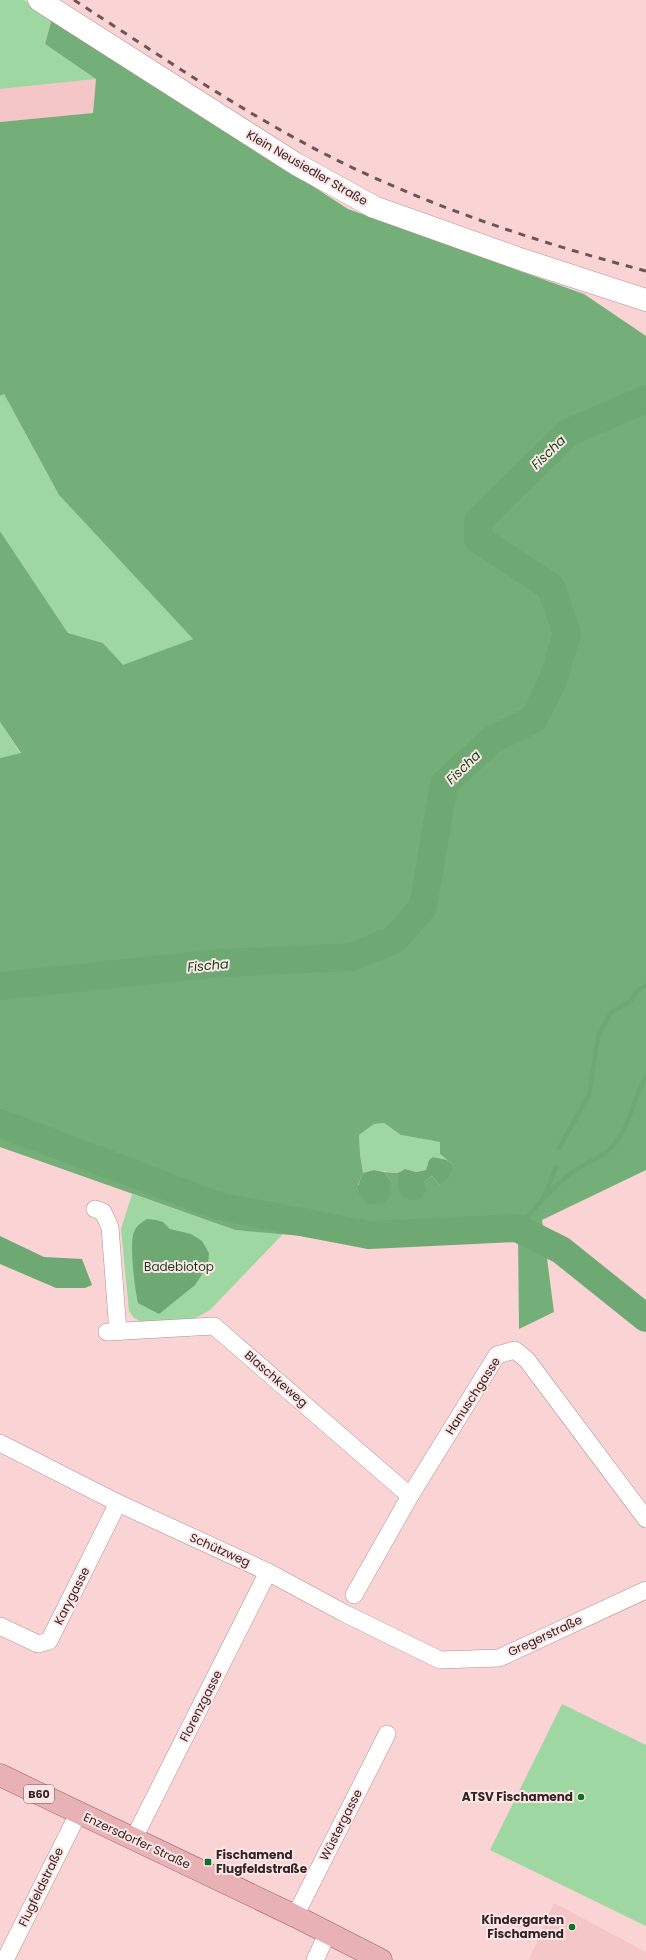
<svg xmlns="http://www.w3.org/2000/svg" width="646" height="1960" viewBox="0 0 646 1960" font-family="Poppins,sans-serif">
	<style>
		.built { fill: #f5c6c8 }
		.green { fill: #9ed7a2 }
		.forest { fill: #74af79; fill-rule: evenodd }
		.water { fill: #6ea873 }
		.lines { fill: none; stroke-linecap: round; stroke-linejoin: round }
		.stream { stroke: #6ea873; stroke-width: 4.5 }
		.river { stroke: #6ea873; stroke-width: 28 }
		.minor-casing { stroke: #b59092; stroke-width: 18 }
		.secondary-casing { stroke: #b59092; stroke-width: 23 }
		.primary-casing { stroke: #9f5e63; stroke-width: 23 }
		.minor { stroke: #fff; stroke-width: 17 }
		.secondary { stroke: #fff; stroke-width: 22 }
		.primary { stroke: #e8b1b6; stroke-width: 22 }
		.rail { stroke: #6b5556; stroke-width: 3; stroke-dasharray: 7 7; stroke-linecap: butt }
		.poi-dot { fill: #097426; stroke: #fde4e5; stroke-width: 1.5 }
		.labels { text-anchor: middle; stroke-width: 4; stroke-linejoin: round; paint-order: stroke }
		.shield { fill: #fde4e5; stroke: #6f5d5e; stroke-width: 1 }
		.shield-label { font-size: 11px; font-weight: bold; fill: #322324 }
		.street-label { font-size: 12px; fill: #322324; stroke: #fde4e5 }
		.park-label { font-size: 12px; fill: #123d19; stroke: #fde4e5 }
		.poi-label { font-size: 12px; font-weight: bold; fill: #322324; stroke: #fde4e5; text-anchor: end }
		.water-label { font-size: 13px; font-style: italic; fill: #0a4c19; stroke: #fde4e5 }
	</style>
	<rect width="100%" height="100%" fill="#fad3d4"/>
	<!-- built -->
	<g class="built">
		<polygon points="96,79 93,113 0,122 0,89"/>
		<polygon points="554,1903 646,1952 646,1960 529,1960"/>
	</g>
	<!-- green -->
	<g class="green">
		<polygon points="0,0 24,0 52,18 45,44 96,79 0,89"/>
		<polygon points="4,394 59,495 193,639 123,666 103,643 68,633 0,531 0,396"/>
		<polygon points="0,722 21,754 0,758"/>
		<polygon points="384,1123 401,1135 441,1142 440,1154 447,1160 433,1157 429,1160 426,1170 416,1172 405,1169 398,1173 374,1170 363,1173 360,1154 359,1135 374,1124"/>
		<polygon points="132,1194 235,1230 283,1234 210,1310 190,1321 142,1322 134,1318 129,1311 121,1229"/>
		<polygon points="562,1704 646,1745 646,1926 490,1850"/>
	</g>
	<!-- forest -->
	<path class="forest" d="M52,18L348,209L584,294L646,336V1170L542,1220L554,1312L519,1329L518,1236L358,1241L235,1230L0,1147V758L21,753L0,722V531L68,633L103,643L123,665L193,639L59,495L4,394L0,396V122L93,113L96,79L45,44ZM384,1123L401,1135L440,1142V1154L453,1165L440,1185L432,1176L424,1182L398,1187V1173L384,1172L391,1181L358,1185L363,1173L360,1154L359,1135L374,1124Z"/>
	<!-- water -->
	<g class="water">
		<polygon points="433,1157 447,1160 453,1165 449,1177 440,1185 432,1176 424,1182 426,1190 421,1199 411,1200 403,1197 398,1187 398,1173 405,1169 416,1172 426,1170 429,1160"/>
		<path d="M374,1170L384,1172L391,1181L390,1194L384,1203L368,1205C356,1192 356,1189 363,1173Z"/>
		<path d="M147,1219L156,1220L163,1222L170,1229L191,1234L202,1241L209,1253L208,1265L195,1285L159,1314L138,1303C135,1290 129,1244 134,1232C137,1225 141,1223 147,1219Z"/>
		<polygon points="0,1236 44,1257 82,1259 92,1285 85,1288 56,1288 0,1264"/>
	</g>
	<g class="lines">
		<!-- stream -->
		<g class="stream">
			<polyline points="559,1148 589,1095 598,1037 611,1012 631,1001 636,992 646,985"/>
			<polyline points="544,1197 556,1167"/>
			<path d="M517,1228C534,1209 551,1189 571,1173C582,1164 599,1160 610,1149C631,1128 632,1101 646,1076"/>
		</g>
		<!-- river -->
		<g class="river">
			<polyline points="0,986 221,963 352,957 395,939 423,907 444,784 493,739 534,719 553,680 567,634 551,587 478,539 478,521 569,432 646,399"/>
			<polyline points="0,1123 218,1206 369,1235 517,1228 561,1250 646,1318"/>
		</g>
		<!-- minor casing -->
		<g class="minor-casing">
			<g id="minor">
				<polyline points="95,1209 103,1212 110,1227 118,1332"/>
				<polyline points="107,1332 214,1326 410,1496"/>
				<polyline points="0,1443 118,1503 268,1572 344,1613 440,1660 499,1658 646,1590"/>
				<polyline points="354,1595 410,1496 497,1355 515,1350 527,1360 646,1519"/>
				<polyline points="0,1626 38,1644 49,1641 118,1503"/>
				<polyline points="133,1840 268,1572"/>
				<polyline points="295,1916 387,1734"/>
				<polyline points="5,1960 78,1814"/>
				<polyline points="315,1960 327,1934"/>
			</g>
		</g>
		<!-- secondary casing -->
		<g class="secondary-casing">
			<polyline id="secondary" points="39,0 296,164 374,207 523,260 646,300"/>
		</g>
		<!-- primary casing -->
		<g class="primary-casing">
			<polyline id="primary" points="0,1775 295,1916 381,1960"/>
		</g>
		<!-- minor -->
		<use href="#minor" class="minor"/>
		<!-- secondary -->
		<use href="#secondary" class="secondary"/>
		<!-- primary -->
		<use href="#primary" class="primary"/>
		<!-- rail -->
		<path class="rail" d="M74,0C164,58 253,120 351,167C446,212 544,244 646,271"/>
	</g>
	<!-- markers -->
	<g class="poi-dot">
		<circle cx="581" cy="1797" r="4"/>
		<rect x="204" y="1858" width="8" height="8" rx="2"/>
		<circle cx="572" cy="1927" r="4"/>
	</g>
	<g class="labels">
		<!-- shield labels -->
		<rect class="shield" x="24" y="1785" width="30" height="18" rx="3"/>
		<g class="shield-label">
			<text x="39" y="1798">B60</text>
		</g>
		<!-- street labels -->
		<g class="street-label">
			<text transform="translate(307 168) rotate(30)" y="4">Klein Neusiedler Straße</text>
			<text transform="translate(276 1379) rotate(41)" y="4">Blaschkeweg</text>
			<text transform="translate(473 1396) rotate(-57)" y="4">Hanuschgasse</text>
			<text transform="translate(220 1550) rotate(24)" y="4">Schützweg</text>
			<text transform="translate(72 1596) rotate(-63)" y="4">Karygasse</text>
			<text transform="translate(545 1636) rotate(-25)" y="4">Gregerstraße</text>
			<text transform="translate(201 1706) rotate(-63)" y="4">Florenzgasse</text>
			<text transform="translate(341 1825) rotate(-63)" y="4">Wüstergasse</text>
			<text transform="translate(137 1841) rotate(25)" y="4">Enzersdorfer Straße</text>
			<text transform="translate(41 1887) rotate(-64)" y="4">Flugfeldstraße</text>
		</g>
		<!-- park labels -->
		<g class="park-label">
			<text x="179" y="1271">Badebiotop</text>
		</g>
		<!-- poi labels -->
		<g class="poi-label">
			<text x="573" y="1801">ATSV Fischamend</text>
			<text x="216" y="1859" text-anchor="start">Fischamend<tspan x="216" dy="14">Flugfeldstraße</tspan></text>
			<text x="564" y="1924">Kindergarten<tspan x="564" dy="14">Fischamend</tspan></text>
		</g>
		<!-- water labels -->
		<g class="water-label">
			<text transform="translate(548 452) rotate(-44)" y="5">Fischa</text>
			<text transform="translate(463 767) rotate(-44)" y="5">Fischa</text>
			<text transform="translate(208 965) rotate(-5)" y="5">Fischa</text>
		</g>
	</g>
</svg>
